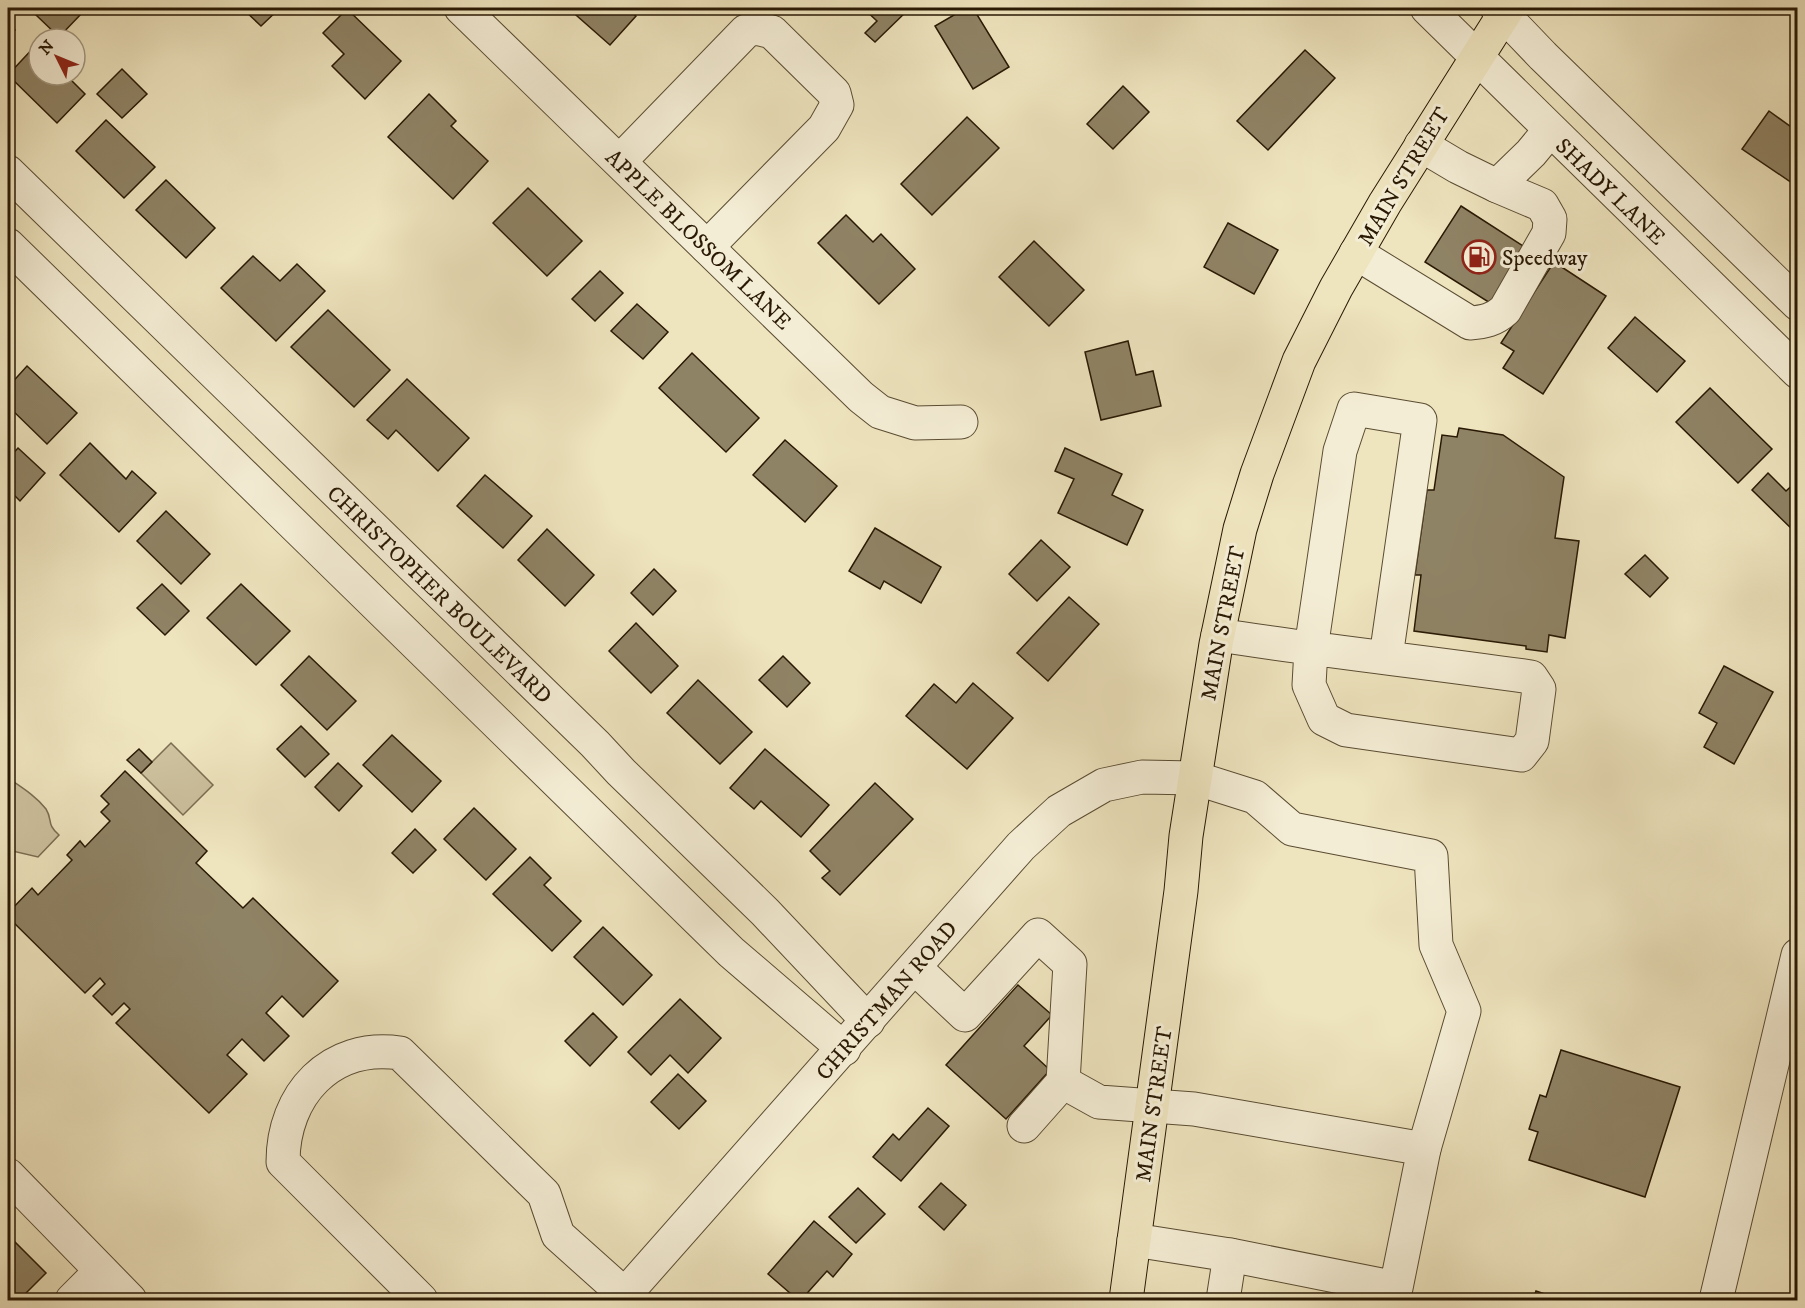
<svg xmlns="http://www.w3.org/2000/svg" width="1805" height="1308" viewBox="0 0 1805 1308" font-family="'IM FELL DW Pica',serif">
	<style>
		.green { fill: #cdc19e; stroke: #7b6d51; stroke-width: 1.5 }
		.building { fill: #8f8365; stroke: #291904; stroke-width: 1.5 }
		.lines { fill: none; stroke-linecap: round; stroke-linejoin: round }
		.minor-casing { stroke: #5a4c32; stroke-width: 35 }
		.major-casing { stroke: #291904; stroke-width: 35 }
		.minor { stroke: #f4edd5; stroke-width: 33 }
		.major { stroke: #eee4be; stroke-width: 33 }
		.labels { text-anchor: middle; stroke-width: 6; stroke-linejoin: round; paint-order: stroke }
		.street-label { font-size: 22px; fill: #291904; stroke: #f4edd5 }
		.poi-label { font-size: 22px; fill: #291904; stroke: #f4edd5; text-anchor: start }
	</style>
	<rect width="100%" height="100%" fill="#eee4be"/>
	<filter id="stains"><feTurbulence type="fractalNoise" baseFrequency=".00333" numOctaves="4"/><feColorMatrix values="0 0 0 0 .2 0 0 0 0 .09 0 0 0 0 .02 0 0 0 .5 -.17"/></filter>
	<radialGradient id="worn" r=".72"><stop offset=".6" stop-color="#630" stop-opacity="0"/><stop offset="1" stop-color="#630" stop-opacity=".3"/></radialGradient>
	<!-- green -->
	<g class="green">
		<polygon points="171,743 213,785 183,815 141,773"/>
		<path d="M8,778C21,787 36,796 46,809C53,820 46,824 59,835L38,857L8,850Z"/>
	</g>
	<!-- building -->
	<g class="building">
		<polygon points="42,8 76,8 82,13 59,37 35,14"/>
		<polygon points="242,8 280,8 261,26"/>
		<polygon points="568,8 626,8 636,16 610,45"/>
		<polygon points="863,8 910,8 875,42 865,33 877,21"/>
		<polygon points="966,8 973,8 1009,67 973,89 935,26"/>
		<polygon points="347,9 401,61 365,99 332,66 344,54 323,33"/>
		<polygon points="8,17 15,30 8,35"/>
		<polygon points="36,45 39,48 39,75 66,75 85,94 57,123 8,75"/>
		<polygon points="1305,50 1335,78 1268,150 1237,121"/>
		<polygon points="122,69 147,94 122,118 97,94"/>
		<polygon points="1123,86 1149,112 1113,149 1087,124"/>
		<polygon points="429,94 456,121 451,126 488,161 453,199 388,137"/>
		<polygon points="1769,111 1798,132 1798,187 1742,149"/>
		<polygon points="967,117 999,148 932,215 901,184"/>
		<polygon points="106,120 155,167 124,198 76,151"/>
		<polygon points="166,180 215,228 186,258 136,210"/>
		<polygon points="528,188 582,241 547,276 493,223"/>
		<polygon points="1461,206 1534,253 1498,308 1425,262"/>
		<polygon points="846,215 873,242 881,234 915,269 879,304 818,243"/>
		<polygon points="1228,223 1278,250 1254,294 1204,267"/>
		<polygon points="1034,241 1084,290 1049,326 999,277"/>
		<polygon points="253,256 280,281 297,264 325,291 276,341 221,288"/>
		<polygon points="1554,262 1606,296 1543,394 1503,368 1514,351 1501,343"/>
		<polygon points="600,271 623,293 595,321 572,299"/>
		<polygon points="637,304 668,332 643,359 611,331"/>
		<polygon points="328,310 390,370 354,407 291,347"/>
		<polygon points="1635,317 1685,361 1657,392 1608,348"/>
		<polygon points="1128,341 1136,375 1153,371 1161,406 1101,420 1085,352"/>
		<polygon points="692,353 759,418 726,452 659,388"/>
		<polygon points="27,366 77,413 47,444 8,406 8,387"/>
		<polygon points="407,379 469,438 438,471 396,430 388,439 367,420"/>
		<polygon points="1710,388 1772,449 1738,483 1676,422"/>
		<polygon points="1459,428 1503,435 1564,477 1555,538 1579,541 1565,638 1549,635 1547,652 1526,649 1526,646 1414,631 1421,575 1415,575 1427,490 1434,490 1442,435 1457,437"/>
		<polygon points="785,440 837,486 805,522 753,475"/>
		<polygon points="90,443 126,479 132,471 156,493 119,532 60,475"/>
		<polygon points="18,448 45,473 20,501 8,489 8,459"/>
		<polygon points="1065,448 1122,474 1112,495 1143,510 1127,545 1058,513 1074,479 1055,471"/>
		<polygon points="1768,473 1786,491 1798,480 1798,535 1752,490"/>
		<polygon points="485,475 532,516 503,548 457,506"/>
		<polygon points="166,511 210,554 181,584 137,541"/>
		<polygon points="875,528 941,567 921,603 884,581 880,589 849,571"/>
		<polygon points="547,529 594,575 565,606 518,560"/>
		<polygon points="1041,540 1070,567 1037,601 1009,574"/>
		<polygon points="1645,555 1668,578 1650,597 1625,574"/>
		<polygon points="654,569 676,591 653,615 631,593"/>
		<polygon points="162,584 189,611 165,635 137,608"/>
		<polygon points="241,584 290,631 256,665 207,618"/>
		<polygon points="1069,597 1099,624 1048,681 1017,653"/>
		<polygon points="636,623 678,666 651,693 609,651"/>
		<polygon points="309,656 356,701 327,730 281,685"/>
		<polygon points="783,656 810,683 787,707 759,680"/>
		<polygon points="1724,666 1773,692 1734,764 1704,747 1717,723 1699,713"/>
		<polygon points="698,680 752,732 720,764 667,713"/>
		<polygon points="973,683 1013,718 967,769 906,716 934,684 956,703"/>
		<polygon points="301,726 329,754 305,777 277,749"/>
		<polygon points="392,735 441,781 412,812 363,765"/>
		<polygon points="139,749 152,762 141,773 127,760"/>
		<polygon points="765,749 829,805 801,837 761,801 754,809 730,788"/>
		<polygon points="338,763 362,786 339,811 315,787"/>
		<polygon points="125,771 207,851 196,863 243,908 253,898 338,981 303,1017 282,996 266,1013 289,1036 264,1061 242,1039 227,1055 247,1074 209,1113 116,1023 130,1009 124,1003 112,1015 93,996 105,984 100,978 85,993 8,917 8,913 32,888 38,895 72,860 67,855 80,841 85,847 110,821 101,812 109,804 101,796"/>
		<polygon points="875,783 913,819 840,895 822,878 830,871 810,851"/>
		<polygon points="474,808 516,849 486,880 444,839"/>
		<polygon points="415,829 436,850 413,873 392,853"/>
		<polygon points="530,857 551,878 544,885 581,921 552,951 493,894"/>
		<polygon points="603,927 652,975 623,1005 574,957"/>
		<polygon points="1018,985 1052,1015 1024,1046 1050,1070 1006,1119 946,1065"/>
		<polygon points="680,999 721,1038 688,1073 670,1055 651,1075 628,1052"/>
		<polygon points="593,1013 617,1037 590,1066 565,1041"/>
		<polygon points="1561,1050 1680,1087 1645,1197 1529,1160 1538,1132 1529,1129 1540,1095 1546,1097"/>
		<polygon points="678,1074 706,1101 679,1129 651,1102"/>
		<polygon points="928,1108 949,1126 901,1181 873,1157 893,1134 899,1140"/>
		<polygon points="941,1183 966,1205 944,1230 919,1207"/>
		<polygon points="858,1188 885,1214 856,1243 829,1217"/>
		<polygon points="814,1221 852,1254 833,1277 827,1271 801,1300 798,1300 768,1274"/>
		<polygon points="8,1235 46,1273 19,1300 8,1300"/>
		<polygon points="1798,1275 1798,1300 1791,1300"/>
		<polygon points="1536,1291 1562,1300 1533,1300"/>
	</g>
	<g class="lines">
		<!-- minor casing -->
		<g class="minor-casing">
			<g id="minor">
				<polyline points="461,8 861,397 880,412 915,423 961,422"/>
				<polyline points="1427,8 1798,372"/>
				<polyline points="1497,8 1543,56 1798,304"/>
				<polyline points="1421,145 1458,167 1497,186 1531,153 1550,130"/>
				<polyline points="620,161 746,31 756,28 772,32 834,93 837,105 824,128 707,247"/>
				<polyline points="8,172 595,744 621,772 765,912 868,1021"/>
				<polyline points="8,245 731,952 844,1049"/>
				<path d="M1356,253L1470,323C1484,322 1494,320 1505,310L1549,233L1550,219L1542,205L1497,186"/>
				<path d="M1218,635C1322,651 1427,662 1531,677L1539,689L1532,741L1521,755L1346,730L1324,719L1309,685L1311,649L1340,451L1354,409L1420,420L1386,657"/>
				<polyline points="915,968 965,1015 1038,935 1070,964 1063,1082 1024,1126"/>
				<polyline points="1063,1082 1099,1102 1194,1109 1424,1149 1396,1288 1230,1255"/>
				<polyline points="8,1175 130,1300"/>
				<polyline points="1134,1240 1230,1255 1223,1300"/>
				<polyline points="72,1300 101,1271"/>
				<path d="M421,1300L283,1162C283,1095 330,1043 400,1053L544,1194L558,1235L625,1295"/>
				<polyline points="620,1300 1021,846 1059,811 1104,785 1142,777 1195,778 1255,797 1292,829 1431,856 1436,945 1464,1011 1424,1149"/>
				<polyline points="1716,1300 1798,955"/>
			</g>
		</g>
		<!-- major casing -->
		<g class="major-casing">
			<polyline id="major" points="1126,1300 1181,891 1186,836 1216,644 1240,529 1257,474 1299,361 1336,288 1385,203 1508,8"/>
		</g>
		<!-- minor -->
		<use href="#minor" class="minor"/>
		<!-- major -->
		<use href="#major" class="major"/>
	</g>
	<!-- icons -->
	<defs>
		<g id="fuel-ring" transform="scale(1.725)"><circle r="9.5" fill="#f4edd5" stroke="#8f2418" stroke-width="1.5"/><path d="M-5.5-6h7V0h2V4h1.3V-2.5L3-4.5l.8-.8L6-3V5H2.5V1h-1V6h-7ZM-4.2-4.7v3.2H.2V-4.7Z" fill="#8f2418"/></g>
	</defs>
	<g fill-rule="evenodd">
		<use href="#fuel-ring" x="1479" y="257"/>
	</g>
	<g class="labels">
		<!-- street labels -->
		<g class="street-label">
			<text transform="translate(1403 176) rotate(-59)" y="8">MAIN STREET</text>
			<text transform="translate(1611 191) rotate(44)" y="8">SHADY LANE</text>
			<text transform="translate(699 239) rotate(44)" y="8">APPLE BLOSSOM LANE</text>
			<text transform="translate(440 594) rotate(44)" y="8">CHRISTOPHER BOULEVARD</text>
			<text transform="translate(1222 623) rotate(-79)" y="8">MAIN STREET</text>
			<text transform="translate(886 1000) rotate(-49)" y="8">CHRISTMAN ROAD</text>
			<text transform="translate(1153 1104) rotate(-82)" y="8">MAIN STREET</text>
		</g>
		<!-- poi labels -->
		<g class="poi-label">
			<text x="1502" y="265">Speedway</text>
		</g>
	</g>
	<!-- margin -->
	<rect width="1805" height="1308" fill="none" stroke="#eee4be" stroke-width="30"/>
	<rect x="9" y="9" width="1787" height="1290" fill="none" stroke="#291904" stroke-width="3"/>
	<rect x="15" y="15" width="1775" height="1278" fill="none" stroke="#291904" stroke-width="1.5"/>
	<!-- north arrow -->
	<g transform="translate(57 57) rotate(313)"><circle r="28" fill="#f4edd5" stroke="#a39881" stroke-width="1.5"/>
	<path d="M0-4.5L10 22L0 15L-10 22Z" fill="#8f2418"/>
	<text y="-9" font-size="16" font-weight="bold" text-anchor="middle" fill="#291904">N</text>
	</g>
	<rect width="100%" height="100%" filter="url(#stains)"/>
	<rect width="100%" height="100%" fill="url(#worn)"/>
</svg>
